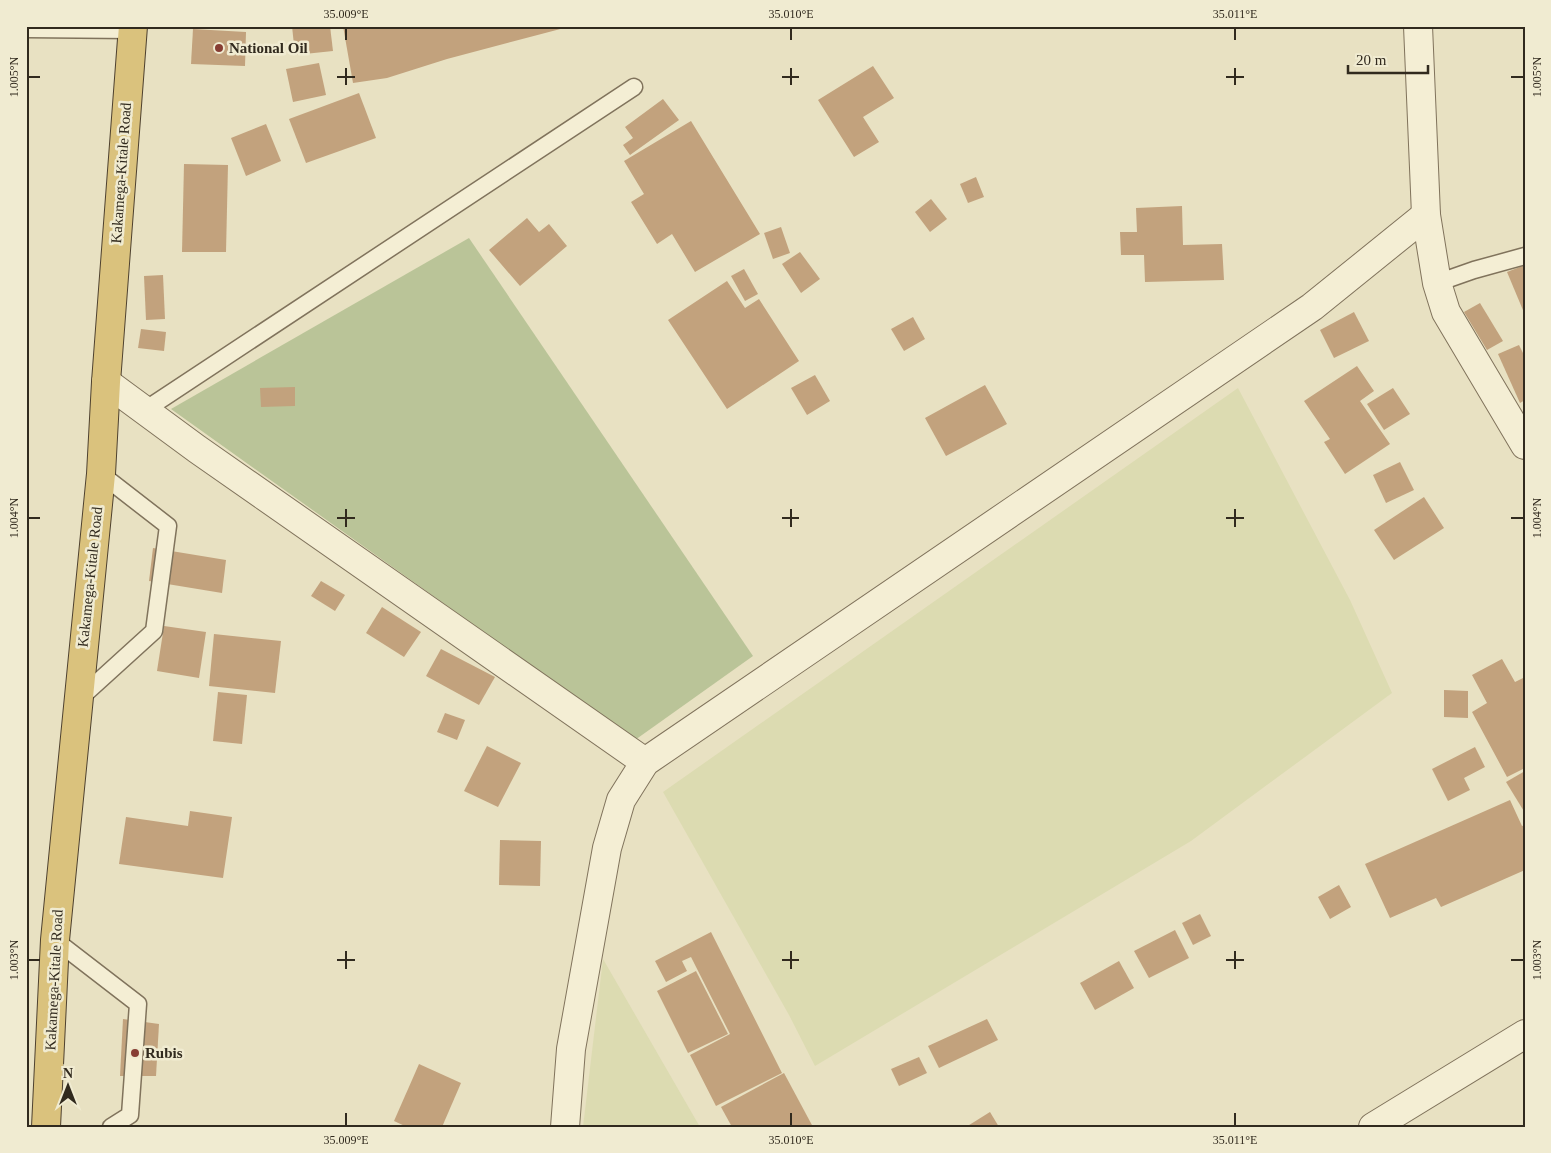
<svg xmlns="http://www.w3.org/2000/svg" width="1551" height="1153" viewBox="0 0 1551 1153" font-family="'Times New Roman',serif">
	<style>
		.farmland { fill: #dcdbb1 }
		.green { fill: #bac498 }
		.building { fill: #c2a27d }
		.lines { fill: none; stroke-linecap: round; stroke-linejoin: round }
		.service-casing { stroke: #80735c; stroke-width: 19 }
		.minor-casing { stroke: #80735c; stroke-width: 30 }
		.trunk-casing { stroke: #4e412f; stroke-width: 30 }
		.service { stroke: #f4eed4; stroke-width: 16 }
		.minor { stroke: #f4eed4; stroke-width: 28 }
		.trunk { stroke: #dac27d; stroke-width: 28 }
		.ticks { fill: none; stroke: #312a1e; stroke-width: 2 }
		.poi-dot { fill: #873d33; stroke: #f0ebd1; stroke-width: 2 }
		.labels { text-anchor: middle; stroke-width: 5; stroke-linejoin: round; paint-order: stroke }
		.poi-label { font-size: 15px; font-weight: bold; fill: #312a1e; stroke: #f0ebd1; text-anchor: start }
		.street-label { font-size: 15px; fill: #312a1e; stroke: #f0ebd1 }
		.neatline { fill: none; stroke: #312a1e; stroke-width: 2 }
		.ticks-label { font-size: 12px; text-anchor: middle; fill: #312a1e }
	</style>
	<rect width="100%" height="100%" fill="#e8e1c2"/>
	<!-- farmland -->
	<g class="farmland">
		<polygon points="1238,388 1350,600 1392,693 1191,841 815,1066 789,1015 663,792"/>
		<polygon points="603,959 700,1127 583,1127"/>
	</g>
	<!-- green -->
	<polygon class="green" points="469,238 753,656 635,740 171,409"/>
	<!-- building -->
	<g class="building">
		<polygon points="292,26 330,26 333,51 295,55"/>
		<polygon points="343,26 568,26 568,27 447,59 387,78 353,83"/>
		<polygon points="193,29 246,32 245,66 191,64"/>
		<polygon points="319,63 326,95 293,102 286,69"/>
		<polygon points="873,66 894,98 863,117 879,142 854,157 818,100"/>
		<polygon points="359,93 376,138 306,163 289,119"/>
		<polygon points="663,99 679,120 630,155 623,145 633,138 625,127"/>
		<polygon points="691,121 760,234 695,272 672,234 657,244 631,202 644,194 624,161"/>
		<polygon points="266,124 281,161 246,176 231,138"/>
		<polygon points="184,164 228,165 226,252 182,252"/>
		<polygon points="976,177 984,197 968,203 960,184"/>
		<polygon points="931,199 947,219 930,232 915,212"/>
		<polygon points="1182,206 1183,245 1222,244 1224,280 1145,282 1144,255 1121,255 1120,232 1137,232 1136,208"/>
		<polygon points="527,218 539,232 549,224 567,246 520,286 489,250"/>
		<polygon points="781,227 790,253 773,259 764,233"/>
		<polygon points="800,252 820,279 801,293 782,264"/>
		<polygon points="1525,265 1525,315 1507,272"/>
		<polygon points="744,269 758,294 745,301 731,276"/>
		<polygon points="163,275 165,319 146,320 144,276"/>
		<polygon points="727,281 745,308 759,299 799,361 727,409 668,320"/>
		<polygon points="1480,303 1503,341 1487,350 1464,312"/>
		<polygon points="1354,312 1369,341 1334,358 1320,330"/>
		<polygon points="913,317 925,339 904,351 891,329"/>
		<polygon points="141,329 166,332 164,351 138,348"/>
		<polygon points="1519,345 1525,357 1525,400 1520,403 1498,354"/>
		<polygon points="1357,366 1374,391 1360,401 1390,444 1345,474 1324,442 1330,439 1304,401"/>
		<polygon points="815,375 830,401 807,415 791,388"/>
		<polygon points="985,385 1007,424 946,456 925,418"/>
		<polygon points="295,387 295,406 261,407 260,388"/>
		<polygon points="1393,388 1410,414 1384,430 1367,404"/>
		<polygon points="1400,462 1414,490 1386,503 1373,475"/>
		<polygon points="1424,497 1444,528 1394,560 1374,530"/>
		<polygon points="153,548 226,560 222,593 149,581"/>
		<polygon points="321,581 345,595 335,611 311,596"/>
		<polygon points="382,607 421,632 404,657 366,633"/>
		<polygon points="164,626 206,632 199,678 157,671"/>
		<polygon points="214,634 281,641 275,693 209,686"/>
		<polygon points="441,649 495,677 479,705 426,676"/>
		<polygon points="1502,659 1515,682 1525,677 1525,768 1507,777 1472,712 1487,703 1472,675"/>
		<polygon points="1444,690 1468,691 1468,718 1444,717"/>
		<polygon points="218,692 247,695 242,744 213,741"/>
		<polygon points="445,713 465,720 457,740 437,732"/>
		<polygon points="487,746 521,763 498,807 464,791"/>
		<polygon points="1475,747 1485,767 1464,778 1470,790 1448,801 1432,769"/>
		<polygon points="1525,771 1525,813 1506,782"/>
		<polygon points="1510,800 1522,826 1525,825 1525,870 1441,907 1436,898 1390,918 1365,864"/>
		<polygon points="190,811 232,817 223,878 119,864 126,817 188,826"/>
		<polygon points="500,840 541,841 540,886 499,885"/>
		<polygon points="1339,885 1351,907 1330,919 1318,897"/>
		<polygon points="1200,914 1211,936 1193,945 1182,923"/>
		<polygon points="1175,930 1189,958 1149,978 1134,951"/>
		<polygon points="711,932 782,1073 716,1106 690,1055 730,1034 691,957 682,961 687,971 666,982 655,961"/>
		<polygon points="1119,961 1134,988 1095,1010 1080,983"/>
		<polygon points="696,971 728,1034 688,1053 657,991"/>
		<polygon points="123,1019 159,1024 156,1076 120,1076"/>
		<polygon points="987,1019 998,1040 939,1068 928,1046"/>
		<polygon points="919,1057 927,1073 899,1086 891,1069"/>
		<polygon points="419,1064 461,1083 442,1127 407,1127 394,1121"/>
		<polygon points="784,1073 813,1127 732,1127 721,1107"/>
		<polygon points="990,1112 999,1127 966,1127"/>
	</g>
	<g class="lines">
		<!-- service casing -->
		<g class="service-casing">
			<g id="service">
				<polyline points="26,29 132,30"/>
				<polyline points="1437,283 1474,270 1525,256"/>
				<polyline points="145,410 634,87"/>
				<polyline points="78,700 154,631 168,526 101,474"/>
				<polyline points="55,940 138,1004 130,1115 111,1127"/>
			</g>
		</g>
		<!-- minor casing -->
		<g class="minor-casing">
			<g id="minor">
				<polyline points="1418,26 1426,215 1437,283 1446,312 1525,445"/>
				<polyline points="106,382 197,449 645,762"/>
				<polyline points="565,1127 571,1049 607,848 621,800 645,762 1312,307 1426,215"/>
				<polyline points="1373,1127 1525,1034"/>
			</g>
		</g>
		<!-- trunk casing -->
		<g class="trunk-casing">
			<polyline id="trunk" points="46,1127 55,940 101,474 106,382 133,26"/>
		</g>
		<!-- service -->
		<use href="#service" class="service"/>
		<!-- minor -->
		<use href="#minor" class="minor"/>
		<!-- trunk -->
		<use href="#trunk" class="trunk"/>
	</g>
	<!-- ticks -->
	<path class="ticks" d="M346,28V40M791,28V40M1235,28V40M346,68V85M791,68V85M1235,68V85M28,77H40M337,77H355M782,77H799M1226,77H1244M1511,77H1524M346,509V527M791,509V527M1235,509V527M28,518H40M337,518H355M782,518H799M1226,518H1244M1511,518H1524M346,951V969M791,951V969M1235,951V969M28,960H40M337,960H355M782,960H799M1226,960H1244M1511,960H1524M346,1113V1126M791,1113V1126M1235,1113V1126"/>
	<!-- markers -->
	<g class="poi-dot">
		<circle cx="219" cy="48" r="5"/>
		<circle cx="135" cy="1053" r="5"/>
	</g>
	<g class="labels">
		<!-- poi labels -->
		<g class="poi-label">
			<text x="229" y="53">National Oil</text>
			<text x="145" y="1058">Rubis</text>
		</g>
		<!-- street labels -->
		<g class="street-label">
			<text transform="translate(121 173) rotate(-86)" y="5">Kakamega-Kitale Road</text>
			<text transform="translate(90 577) rotate(-84)" y="5">Kakamega-Kitale Road</text>
			<text transform="translate(54 980) rotate(-87)" y="5">Kakamega-Kitale Road</text>
		</g>
	</g>
	<!-- border -->
	<rect width="1551" height="1153" fill="none" stroke="#f0ebd1" stroke-width="55"/>
	<!-- north arrow -->
	<g transform="translate(68 1086)" stroke="#f0ebd1" stroke-width="4" paint-order="stroke">
	<path d="M0-4L9 19L0 12L-9 19Z" fill="#312a1e"/>
	<text y="-8" font-size="14" font-weight="bold" text-anchor="middle" fill="#312a1e">N</text>
	</g>
	<!-- scale -->
	<path d="M1348 65v8h80v-8" fill="none" stroke="#312a1e" stroke-width="2.5"/>
	<text x="1356" y="65" font-size="15" fill="#312a1e" stroke="#f0ebd1" stroke-width="4" paint-order="stroke">20 m</text>
	<rect x="28" y="28" width="1496" height="1098" class="neatline"/>
	<g class="ticks-label">
		<text x="346" y="18">35.009°E</text>
		<text x="791" y="18">35.010°E</text>
		<text x="1235" y="18">35.011°E</text>
		<text transform="translate(14 77) rotate(-90)" y="4">1.005°N</text>
		<text transform="translate(1537 77) rotate(-90)" y="4">1.005°N</text>
		<text transform="translate(14 518) rotate(-90)" y="4">1.004°N</text>
		<text transform="translate(1537 518) rotate(-90)" y="4">1.004°N</text>
		<text transform="translate(14 960) rotate(-90)" y="4">1.003°N</text>
		<text transform="translate(1537 960) rotate(-90)" y="4">1.003°N</text>
		<text x="346" y="1144">35.009°E</text>
		<text x="791" y="1144">35.010°E</text>
		<text x="1235" y="1144">35.011°E</text>
	</g>
</svg>
